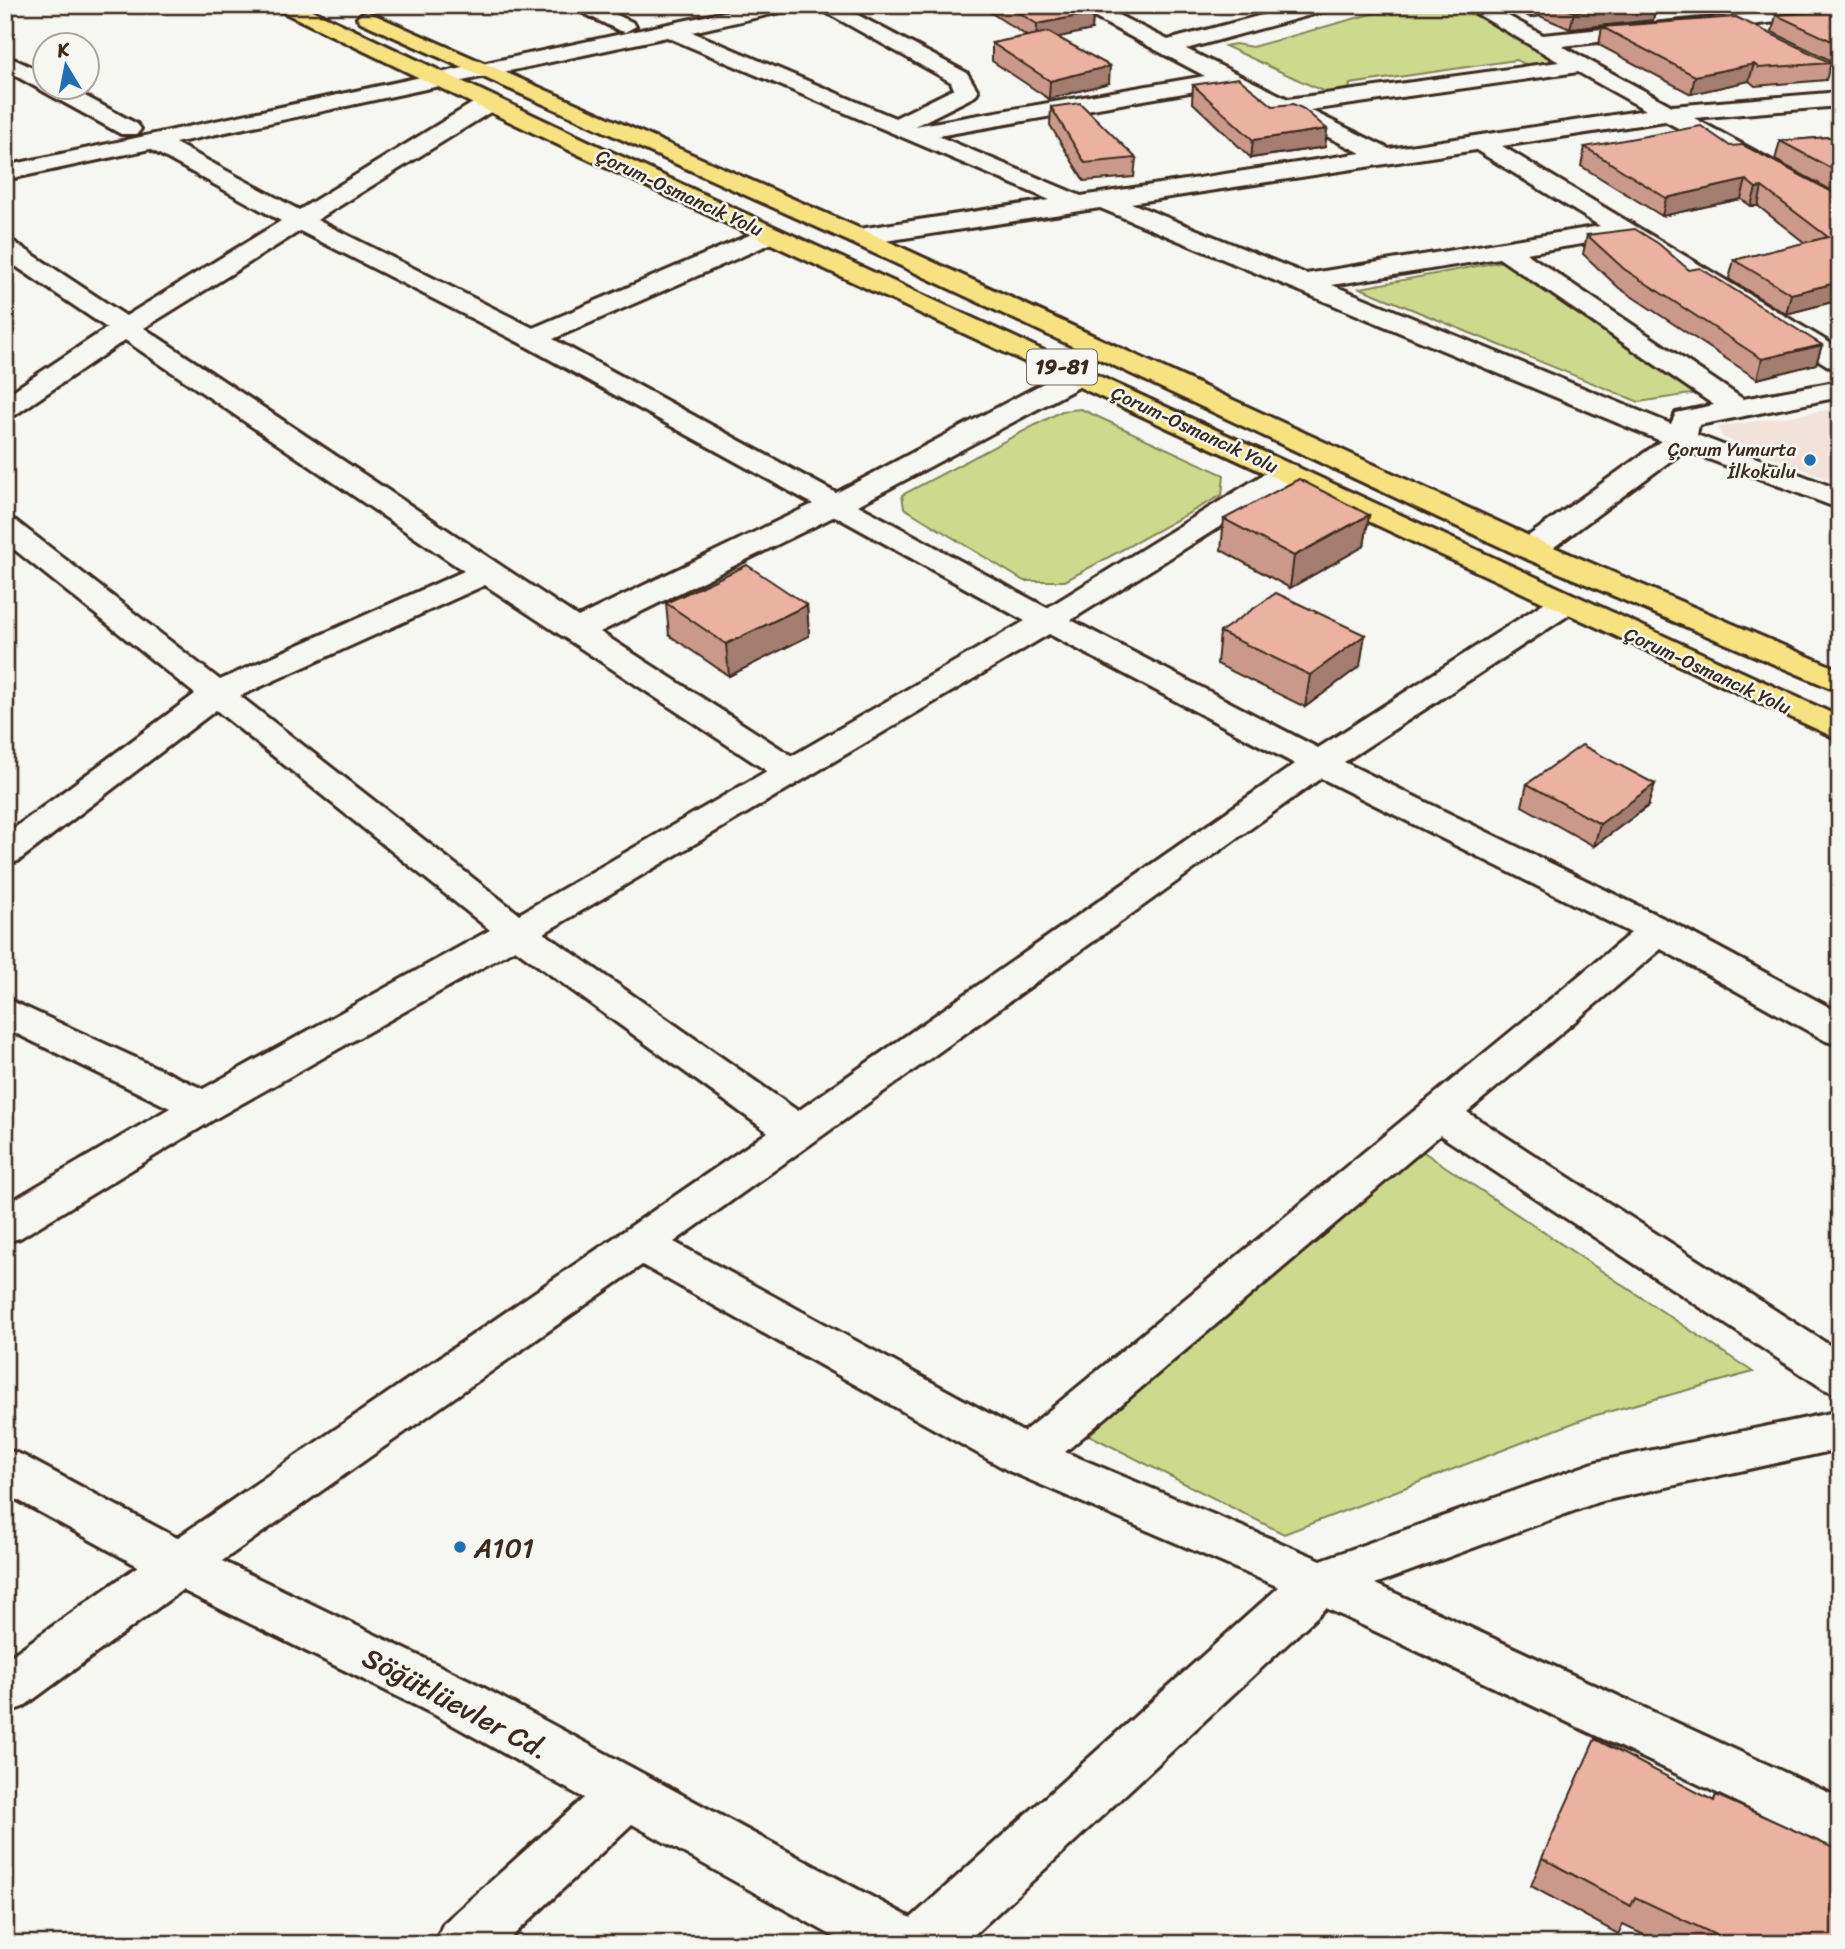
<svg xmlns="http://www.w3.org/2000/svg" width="1845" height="1949" viewBox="0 0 1845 1949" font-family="Sriracha,sans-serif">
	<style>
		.built { fill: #f3e2da }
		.green { fill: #cdda8e; stroke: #848256; stroke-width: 2 }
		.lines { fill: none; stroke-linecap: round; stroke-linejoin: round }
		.minor-casing { stroke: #3b2a1e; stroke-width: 6 }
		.highway-casing { stroke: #3b2a1e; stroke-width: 6 }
		.minor { fill: #f6f6f2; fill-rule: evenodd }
		.highway { fill: #f6e281; fill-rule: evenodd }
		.wall { fill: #ca998b; stroke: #3b2a1e; stroke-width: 2 }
		.shaded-wall { fill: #a47d71; stroke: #3b2a1e; stroke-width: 2 }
		.building { fill: #ebb2a2; stroke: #3b2a1e; stroke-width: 2 }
		.poi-dot { fill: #1f6fb2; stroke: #f6f6f2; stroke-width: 2.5 }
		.labels { text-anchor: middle; stroke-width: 5; stroke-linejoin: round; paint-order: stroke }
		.far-street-label { font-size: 19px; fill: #3b2a1e; stroke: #f6f6f2 }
		.far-poi-label { font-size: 19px; fill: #3b2a1e; stroke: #f6f6f2; text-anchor: end }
		.shield { fill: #f6f6f2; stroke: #73675e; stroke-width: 2 }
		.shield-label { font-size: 21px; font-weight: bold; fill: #3b2a1e }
		.near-poi-label { font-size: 28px; fill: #3b2a1e; stroke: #f6f6f2; text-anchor: start }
		.near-street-label { font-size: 28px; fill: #3b2a1e; stroke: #f6f6f2 }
	</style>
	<rect width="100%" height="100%" fill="#f6f6f2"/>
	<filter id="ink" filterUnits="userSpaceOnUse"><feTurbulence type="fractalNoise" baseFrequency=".0143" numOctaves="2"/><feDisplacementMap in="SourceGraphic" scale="14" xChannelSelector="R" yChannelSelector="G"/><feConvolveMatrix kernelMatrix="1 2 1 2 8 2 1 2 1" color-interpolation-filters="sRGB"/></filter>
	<g filter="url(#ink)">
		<!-- built -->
		<polygon class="built" points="1840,408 1840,484 1722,437 1718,427"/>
		<!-- green -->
		<g class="green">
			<polygon points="1403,5 1455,5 1551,54 1548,64 1532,67 1516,60 1350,84 1349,90 1327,93 1225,46 1235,44 1252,47"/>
			<polygon points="1509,260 1704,392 1639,402 1360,288"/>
			<polygon points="1081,409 1224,475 1222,495 1065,581 1024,581 904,508 902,495 1062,411"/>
			<polygon points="1416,1147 1753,1372 1589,1417 1284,1534 1085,1433"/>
		</g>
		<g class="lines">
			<!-- minor casing -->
			<g class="minor-casing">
				<g id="minor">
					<polygon points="567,5 595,5 632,22 636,26 625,32 618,30"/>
					<path d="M757,5H797L794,9L692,32L895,118L954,89L951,82L813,5H839L967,73L978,91L975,96L915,126L1205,76L1071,5H1098L1168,40L1300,5H1335L1332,9L1186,49L1288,99L1559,62L1462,5H1488L1543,35L1840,5V15L1562,46L1672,106L1840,92V106L1694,118L1840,198V215L1665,121L1502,146L1840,349V369L1830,367L1619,238L1526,253L1743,399L1840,381V397L1699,425L1697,435L1840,490V509L1685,450L1542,556L1531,558L1520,556L1516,549L1520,542L1661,441L1100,208L859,245L850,242L846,237L850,232L859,229L1050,200L667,37L175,143L299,210L481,98H497L500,103L497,108L317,220L533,328L761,230H779L783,235L779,240L553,339L836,493L1070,369H1090L1094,375L1090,381L858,505L1047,608L1277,466L1287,463L1297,466L1302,472L1297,478L1071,620L1318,748L1553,597L1564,594L1575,597L1580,604L1575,611L1344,762L1671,922L1840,1013V1045L1826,1041L1661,949L1467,1112L1840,1352V1395L1824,1389L1440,1135L1065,1452L1321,1560L1596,1462L1840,1411V1449L1598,1502L1375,1584L1840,1798V1851L1326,1608L964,1944H847L632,1824L504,1944H435L443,1924L584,1798L435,1715L182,1590L23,1707L5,1713V1660L138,1566L5,1493V1449L22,1455L177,1538L768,1132L515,949L218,1117L20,1238L5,1242V1205L170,1108L5,1028V998L203,1089L490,930L216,710L18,861L5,865V835L195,694L5,542V518L16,521L220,680L464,571L125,340L15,415L5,417V396L107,328L5,259V239L14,242L126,316L281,221L150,149L5,180V166ZM1578,72L1646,110L1389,149L1310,110ZM1224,86L1361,153L1081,196L938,136ZM1476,150L1600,226L1306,274L1131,203ZM300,231L522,344L813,504L578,617L144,328ZM1499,258L1714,405L1676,413L1671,424L1332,285ZM835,516L1025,621L792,756L600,632ZM485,585L767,771L519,914L240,696ZM1049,634L1295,764L798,1111L544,933ZM1321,778L1631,933L1023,1432L674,1242ZM642,1265L1009,1471L1279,1587L911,1918L471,1681L222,1561Z"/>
					<polygon points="5,55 46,74 46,88 70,88 137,124 141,129 137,134 121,134 5,70"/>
				</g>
			</g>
			<!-- highway casing -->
			<g class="highway-casing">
				<g id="highway">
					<polygon points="274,5 301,5 590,142 1840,717 1840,740 573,152 277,9"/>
					<polygon points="368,12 868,232 1542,542 1840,670 1840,692 1520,556 850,242 361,22 357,18 361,14"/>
				</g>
			</g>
			<!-- minor -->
			<use href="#minor" class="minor"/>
			<!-- highway -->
			<use href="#highway" class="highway"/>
		</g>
		<!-- wall -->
		<g class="wall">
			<polygon points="985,5 1080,5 1093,13 1092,30 1058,37 1109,83 1049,99 992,61 992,43 1027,36 985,9"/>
			<polygon points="1509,5 1656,5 1653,20 1570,29 1540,16 1531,18"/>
			<polygon points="1840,9 1840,65 1772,32 1776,15"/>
			<polygon points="1602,27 1831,63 1826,80 1755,86 1749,81 1691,94 1599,45"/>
			<polygon points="1193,85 1273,106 1327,129 1325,147 1251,158 1192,102"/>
			<polygon points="1051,107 1136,158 1134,177 1084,181 1050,125"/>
			<polygon points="1840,136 1840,195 1775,160 1780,141"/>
			<polygon points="1730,146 1840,196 1840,300 1786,314 1729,279 1734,260 1805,243 1758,206 1751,206 1741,199 1662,216 1581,166 1585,147"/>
			<polygon points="1587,235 1689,270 1822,345 1816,364 1757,379 1619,288 1583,254"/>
			<polygon points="1369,515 1364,546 1290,588 1221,550 1224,519"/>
			<polygon points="666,603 807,605 809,636 729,676 669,635"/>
			<polygon points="1220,632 1360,666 1305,707 1217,664"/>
			<polygon points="1527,784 1648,806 1594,846 1522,806"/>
			<polygon points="1716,1795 1840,1944 1663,1944 1623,1925 1618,1934 1531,1886 1542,1858 1714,1800"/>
		</g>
		<!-- shaded-wall -->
		<g class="shaded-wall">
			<polygon points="1533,5 1542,5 1540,16 1531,18"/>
			<polygon points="1635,5 1656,5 1653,20 1570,29 1574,12"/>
			<polygon points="1093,13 1092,30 1036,42 1037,24"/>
			<polygon points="1754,64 1749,81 1691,94 1695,76"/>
			<polygon points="1110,66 1109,83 1049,99 1050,81"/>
			<polygon points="1327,129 1325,147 1251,158 1253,140"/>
			<polygon points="1746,180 1741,199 1662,216 1666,198"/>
			<polygon points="1762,187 1758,206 1751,206 1756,188"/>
			<polygon points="1840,282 1840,300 1786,314 1791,294"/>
			<polygon points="1822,345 1816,364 1757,379 1762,359"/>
			<polygon points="1369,515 1364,546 1290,588 1294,556"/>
			<polygon points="807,605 809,636 729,676 726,644"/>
			<polygon points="1365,635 1360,666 1305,707 1310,675"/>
			<polygon points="1655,784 1648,806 1594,846 1600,824"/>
		</g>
		<!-- building -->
		<g class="building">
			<polygon points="1006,5 1080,5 1093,13 1037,24"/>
			<polygon points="1557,5 1635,5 1574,12"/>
			<polygon points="1840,9 1840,45 1776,15"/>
			<polygon points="1736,17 1831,63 1759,68 1754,64 1695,76 1602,27"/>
			<polygon points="1048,32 1110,66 1050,81 992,43"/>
			<polygon points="1238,78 1273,106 1293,104 1304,109 1327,129 1253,140 1193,85"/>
			<polygon points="1080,103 1136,158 1085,163 1051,107"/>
			<polygon points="1701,126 1730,146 1743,145 1840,196 1840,282 1791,294 1734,260 1828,237 1762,187 1756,188 1746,180 1666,198 1585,147"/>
			<polygon points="1840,136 1840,173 1780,141"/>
			<polygon points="1635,229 1659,244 1689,270 1700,268 1822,345 1762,359 1624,269 1587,235"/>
			<polygon points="1299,479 1369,515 1294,556 1224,519"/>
			<polygon points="747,565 807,605 726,644 666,603"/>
			<polygon points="1276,593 1365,635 1310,675 1220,632"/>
			<polygon points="1582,745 1655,784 1600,824 1527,784"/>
			<polygon points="1595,1739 1714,1801 1716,1795 1840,1851 1840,1944 1735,1944 1635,1897 1631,1906 1542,1858"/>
		</g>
	</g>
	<!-- markers -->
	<g class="poi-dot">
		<circle cx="1810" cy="460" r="7"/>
		<circle cx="460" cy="1547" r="7"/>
	</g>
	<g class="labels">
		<!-- far-street labels -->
		<g class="far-street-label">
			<text transform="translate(680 192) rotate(25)" y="7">Çorum-Osmancık Yolu</text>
			<text transform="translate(1195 429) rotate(25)" y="7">Çorum-Osmancık Yolu</text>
			<text transform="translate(1708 670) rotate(25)" y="7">Çorum-Osmancık Yolu</text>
		</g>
		<!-- far-poi labels -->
		<g class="far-poi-label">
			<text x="1796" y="456">Çorum Yumurta<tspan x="1796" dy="22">İlkokulu</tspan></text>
		</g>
		<!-- shield labels -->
		<rect class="shield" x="1027" y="349.5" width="70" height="35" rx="5"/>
		<g class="shield-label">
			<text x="1062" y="374">19-81</text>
		</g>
		<!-- near-poi labels -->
		<g class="near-poi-label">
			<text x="474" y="1557">A101</text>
		</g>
		<!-- near-street labels -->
		<g class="near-street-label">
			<text transform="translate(456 1703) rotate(28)" y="10">Söğütlüevler Cd.</text>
		</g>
	</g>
	<!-- margin -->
	<rect width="1845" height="1949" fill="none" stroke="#f6f6f2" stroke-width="28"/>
	<rect x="14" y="14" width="1817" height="1921" fill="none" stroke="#3b2a1e" stroke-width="2.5" filter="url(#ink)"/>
	<!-- north arrow -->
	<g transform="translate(66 66) rotate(350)"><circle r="33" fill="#f6f6f2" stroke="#aba49d" stroke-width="2"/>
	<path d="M0-5L12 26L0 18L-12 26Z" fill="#1f6fb2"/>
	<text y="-10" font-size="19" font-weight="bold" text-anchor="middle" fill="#3b2a1e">K</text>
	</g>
</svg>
